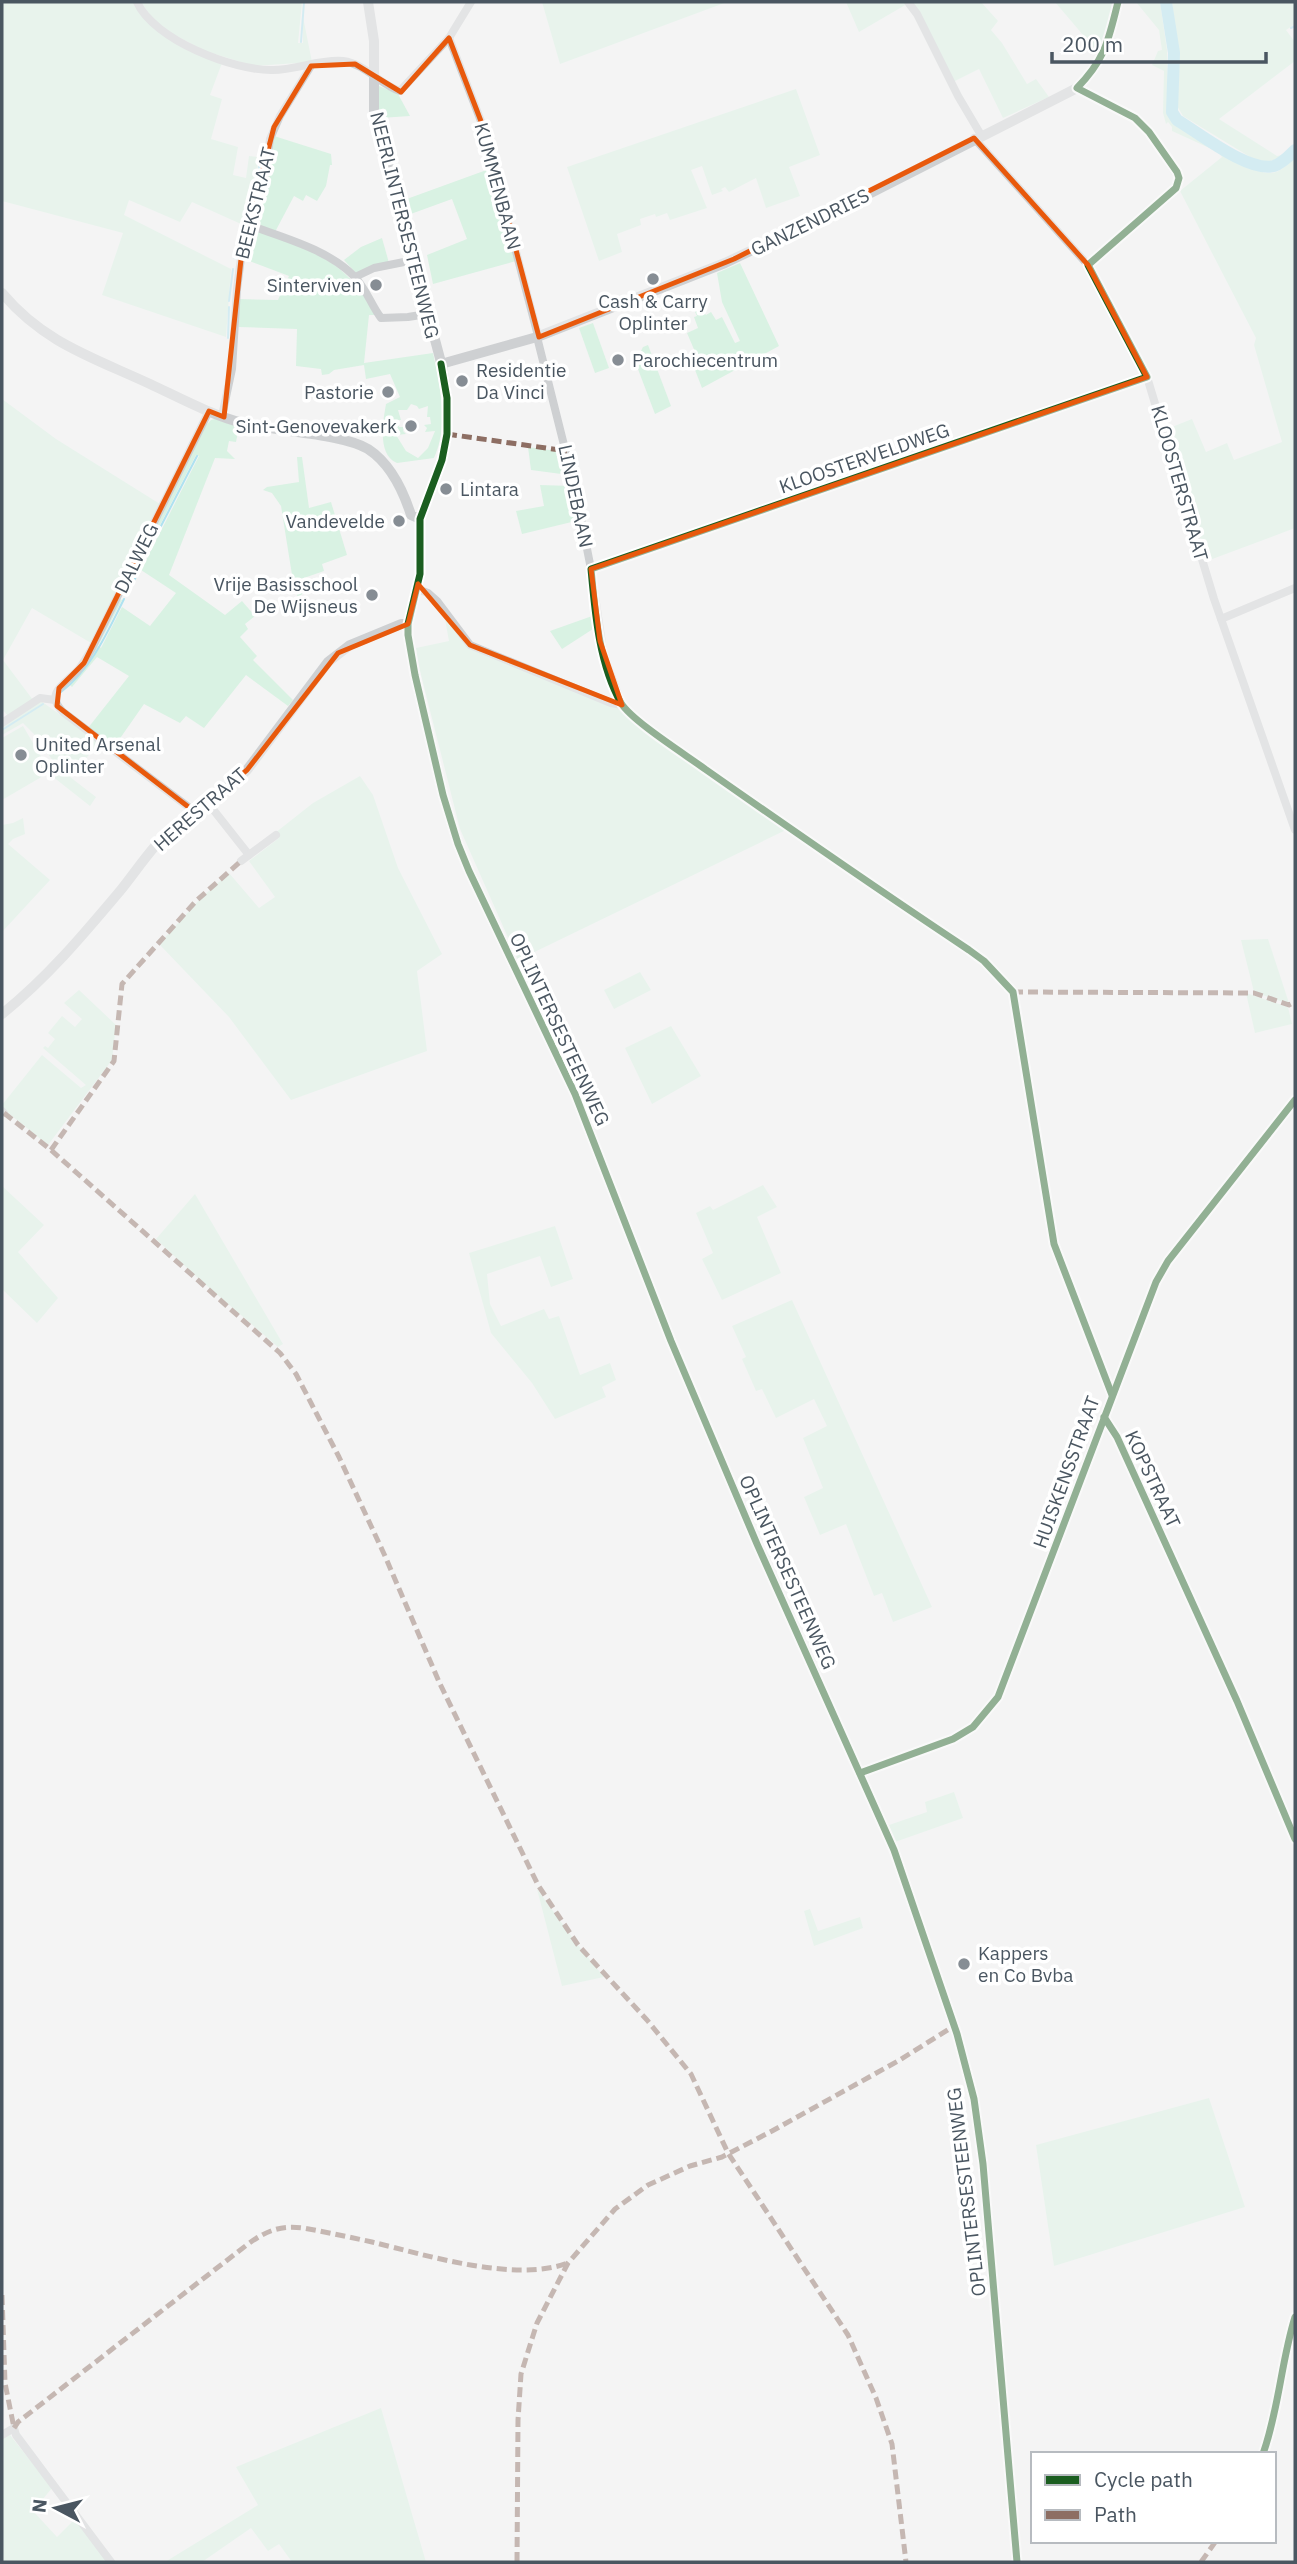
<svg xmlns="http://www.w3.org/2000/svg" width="1297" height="2564" viewBox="0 0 1297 2564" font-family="'IBM Plex Sans',sans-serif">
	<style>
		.green { fill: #d9f2e3; fill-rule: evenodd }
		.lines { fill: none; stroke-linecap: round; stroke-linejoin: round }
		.stream { stroke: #aee2f0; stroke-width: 2 }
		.river { stroke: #aee2f0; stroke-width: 12 }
		.minor { stroke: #ced0d2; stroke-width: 8 }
		.tertiary { stroke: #ced0d2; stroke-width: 10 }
		.quiet { stroke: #8d6e63; stroke-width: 5; stroke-dasharray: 10 5; stroke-linecap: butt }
		.cycleway-casing { stroke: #fff; stroke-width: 11 }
		.cycleway { stroke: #1b5e20; stroke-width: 7 }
		.marked { fill: none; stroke: #e8590c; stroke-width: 5; stroke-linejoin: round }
		.poi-dot { fill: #868d94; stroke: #fff; stroke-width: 2.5 }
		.labels { text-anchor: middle; stroke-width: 7; stroke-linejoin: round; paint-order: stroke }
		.street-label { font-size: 19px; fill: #4a5661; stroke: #fff }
		.poi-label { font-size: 19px; fill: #4a5661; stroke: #fff; text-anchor: end }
	</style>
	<rect width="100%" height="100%" fill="#f4f4f4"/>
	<!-- green -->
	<g class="green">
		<polygon points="2,2 135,2 146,20 222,63 210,95 222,99 211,139 238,147 233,175 246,178 249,156 259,157 254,189 241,224 192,202 180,222 129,200 124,215 231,269 226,337 102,295 123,233 2,201"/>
		<polygon points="141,2 302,2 298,43 303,43 303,17 312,62 254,66 205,51 173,34 153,19"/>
		<polygon points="542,2 727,2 560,64"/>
		<polygon points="846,2 905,2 907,4 859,32"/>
		<polygon points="912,2 981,2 998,21 991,30 1002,43 1027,84 1036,79 1049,97 1003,118 979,69 953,82"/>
		<polygon points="1055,2 1113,2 1100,55"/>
		<path d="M1136,2H1160L1167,50L1168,114L1174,124C1192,136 1248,172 1268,173C1280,174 1288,164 1295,156V528L1207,561L1167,429L1192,419L1206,452L1227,443L1234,460L1282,442L1254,345L1256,338L1180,191L1222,157L1218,152L1172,131V127L1168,122L1166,124L1163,113L1164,71L1152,65L1158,51L1162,50L1159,30Z"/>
		<path d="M1172,2H1295V24L1286,30L1295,42V61L1219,119L1277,156L1282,155C1272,162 1266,164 1255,160L1183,116L1176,104L1177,46Z"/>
		<polygon points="379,86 398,94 410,116 380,118 377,89"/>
		<polygon points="796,89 820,155 789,167 800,196 766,208 756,178 729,192 725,187 721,189 723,191 712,195 702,166 691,170 707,208 670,220 667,213 656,217 655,214 640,219 641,225 617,234 622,252 599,261 567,167"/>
		<polygon points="274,136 331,154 332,165 330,165 326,186 317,201 306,195 303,201 294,196 275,232 253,224"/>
		<polygon points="492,168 516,261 433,284 427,255 467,239 452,199 408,215 404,200"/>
		<path d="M254,230C312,251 345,258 376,315H369L364,363L433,353C440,386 449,425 434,458L397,463C377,455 383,421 386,404L400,397L390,374L366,379L364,365L334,370L329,374L322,375L321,369L296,366L297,329L239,327V299L278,300L289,276L244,259L252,231ZM411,404L417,406L419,409L428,406L427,417H430L431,424L424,425L427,428L425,432L435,431L428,448L418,458L406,451L396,435L406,434L403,431L405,427H399L398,420H401L398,410H407Z"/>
		<polygon points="382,238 389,263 356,273 344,260 361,247"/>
		<polygon points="740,263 779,346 702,388 690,357 696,354 687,333 698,328 694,317 697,316 695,312 700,308 706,315 711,312 716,320 722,317 735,343 740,341 722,302 717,273"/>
		<polygon points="593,323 609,368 595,373 579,328"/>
		<polygon points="648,345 671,406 655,414 633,356 640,353 643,347"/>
		<polygon points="2,399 56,439 160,504 91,643 32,608 3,660 33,700 8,716 2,709"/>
		<polygon points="215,419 239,427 236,442 229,441 227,451 235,459 215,458 169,575 225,615 242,601 255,616 245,624 248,629 240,637 257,656 253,660 293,700 288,706 246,675 204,728 186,716 180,723 144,704 114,747 88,728 129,676 97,657 72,687 69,684 78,675 120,599 122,600 98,646 101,648 122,607 150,626 176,593 141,570 199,456 196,455 143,558 141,556 204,427 211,420"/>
		<polygon points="528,447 564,452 569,475 531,470"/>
		<polygon points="297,457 302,457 309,508 331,502 347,555 322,564 324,571 301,579 303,593 298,598 293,581 281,506 272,493 263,490 267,487 299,482"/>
		<polygon points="540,485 572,486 580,520 522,534 516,511 544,506"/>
		<polygon points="444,614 464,640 625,711 667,744 788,829 518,960 460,829 418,663 416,648 449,641"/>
		<polygon points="595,615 596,627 562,649 550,631"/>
		<polygon points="41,701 99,743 70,777 96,797 90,806 52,776 58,768 34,734 23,723 2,735 2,725"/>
		<polygon points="23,726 50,772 2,800 2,738"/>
		<polygon points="360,776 373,795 398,868 442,954 417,971 427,1051 291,1100 229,1017 159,944 201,898 229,873 259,908 275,897 249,861 279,838 275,833 313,803"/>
		<polygon points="23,818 25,834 13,839 8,844 50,880 2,932 2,825 13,823"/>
		<polygon points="1268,939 1288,1000 1289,1004 1254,992 1241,940"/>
		<polygon points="640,972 651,990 614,1009 604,990"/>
		<polygon points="79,990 116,1025 112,1060 48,1145 2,1108 2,1105 42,1055 81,1088 86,1085 43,1048 45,1046 48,1048 55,1039 48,1033 62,1016 75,1027 82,1019 64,1003"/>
		<polygon points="1246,993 1288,1007 1292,1024 1255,1033"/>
		<polygon points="671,1026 701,1076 652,1104 625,1048"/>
		<polygon points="763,1185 777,1207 757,1217 781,1273 722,1300 702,1259 713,1253 696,1213 710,1206 713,1210"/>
		<polygon points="2,1186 44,1225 18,1252 58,1298 37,1323 2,1289"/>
		<polygon points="195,1194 283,1344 278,1347 199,1279 156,1239"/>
		<polygon points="555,1226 573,1279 551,1287 540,1256 487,1274 490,1304 501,1326 544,1309 549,1319 559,1316 580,1375 610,1363 616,1380 602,1387 606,1397 555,1419 532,1383 491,1333 469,1253"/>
		<polygon points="792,1300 932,1607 893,1622 882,1593 874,1596 846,1524 820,1535 804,1497 823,1488 803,1438 827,1426 814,1399 776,1418 762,1389 756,1391 742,1359 746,1357 732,1326"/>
		<polygon points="954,1792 963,1818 895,1842 889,1825 927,1812 925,1802"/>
		<polygon points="537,1889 577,1944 604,1977 562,1986"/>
		<polygon points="810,1909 818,1931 860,1917 863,1928 814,1946 804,1911"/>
		<polygon points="1209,2098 1245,2207 1054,2266 1036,2145"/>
		<polygon points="381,2408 426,2562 292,2562 279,2544 268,2551 251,2528 202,2562 165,2562 258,2505 236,2467"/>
		<polygon points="10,2435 52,2488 33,2511 57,2537 75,2519 107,2562 2,2562 2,2438"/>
	</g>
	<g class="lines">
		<!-- stream -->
		<g class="stream">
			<polyline points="1291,28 1295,26"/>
			<polyline points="301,42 304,2"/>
			<polyline points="242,226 257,182 262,145"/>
			<polyline points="234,258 240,231"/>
			<polyline points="229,301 233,269"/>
			<polyline points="228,338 229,307"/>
			<polyline points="144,559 197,456"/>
			<polyline points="127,594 142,565"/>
			<path d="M61,692C92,668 107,633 124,599"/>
			<polyline points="2,730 43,704"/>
		</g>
		<!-- river -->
		<path class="river" d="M1166,2L1174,53L1172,112L1177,120C1199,133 1249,173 1274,166C1283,163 1289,156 1295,150"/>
		<!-- minor -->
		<g class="minor">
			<path d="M137,2C154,40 234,71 273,70C296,70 320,59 343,61C366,64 379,84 400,91L449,38L471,2"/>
			<polyline points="908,2 917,14 958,96 981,135"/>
			<polyline points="449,38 484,129 537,332 537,337 576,493 591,569 604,657 622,705"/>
			<polyline points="1077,88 1135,118 1149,132 1179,178 1176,188 1088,265"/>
			<polyline points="974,138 1088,265 1147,377 1214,599 1295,830"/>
			<path d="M249,225C284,238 327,249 354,276C366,288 371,305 381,318L408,317L427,314"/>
			<polyline points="355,277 374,268 414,260"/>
			<polyline points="222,416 232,369 237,289 242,250 263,186 270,139 280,116 311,66"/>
			<polyline points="591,569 1147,377"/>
			<polyline points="417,589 428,593 437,601 470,645 611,703 622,705"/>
			<polyline points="1221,619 1295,588"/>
			<polyline points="2,723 40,698 55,700"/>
			<polyline points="208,803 249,855"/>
			<path d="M195,812L63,712C44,693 65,684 78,670C83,664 87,657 91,650L209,411"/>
			<polyline points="241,861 276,835"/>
			<polyline points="2,1111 4,1113"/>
			<polyline points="1104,1417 1117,1437 1171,1556"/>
			<polyline points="860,1773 953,1739 973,1727 998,1697 1156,1282 1168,1261 1295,1100"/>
			<polyline points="2,2435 14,2428 16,2435 111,2562"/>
		</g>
		<!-- tertiary -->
		<g class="tertiary">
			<polyline points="368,2 374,41 374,111 442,366 447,398 447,434 442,460 420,519 420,574 408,624 408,635 415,675 443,795 458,844 469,871 575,1094 671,1341 757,1544 894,1850 957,2034 974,2099 983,2164 1017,2562"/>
			<path d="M2,293C44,343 92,357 150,384C180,398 211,415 243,423C276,432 341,433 368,449C391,464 403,490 411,515L420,519"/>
			<path d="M441,364L537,337L725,263L849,204L1077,88C1106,58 1108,41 1118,2"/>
			<path d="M2,1014C47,978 83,935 120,891C132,876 143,860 156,845C183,816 219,798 247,770L328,662L350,645L401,624H408"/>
		</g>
		<!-- quiet -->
		<g class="quiet">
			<polyline points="447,434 567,451"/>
			<polyline points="1013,992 1254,993 1289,1005 1295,1002"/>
			<polyline points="4,1113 51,1150 280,1353 296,1374 339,1457 385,1556 440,1684 538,1885 578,1945 647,2020 691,2074 728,2153 848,2335 876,2398 892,2444 906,2562"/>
			<polyline points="51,1150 114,1061 122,984 196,901 241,861"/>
			<polyline points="2,2295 5,2383 14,2428"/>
			<path d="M14,2428L18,2422L248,2244C266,2231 280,2225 303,2228C326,2232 349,2237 372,2242C426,2255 514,2283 568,2263"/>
			<polyline points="517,2562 518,2420 521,2374 537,2323 568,2263 615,2209 648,2185 690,2166 722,2157 772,2131 898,2061 954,2026"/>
			<polyline points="1201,2562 1216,2541"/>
		</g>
		<!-- cycleway casing -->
		<g class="cycleway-casing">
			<g id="cycleway">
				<polyline points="441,364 447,398 447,434 442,460 420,519 420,574 408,624 408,635 415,675 443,795 458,844 469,871 575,1094 671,1341 757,1544 894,1850 957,2034 974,2099 983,2164 1017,2562"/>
				<path d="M1112,1395L1054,1244L1013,992L984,961L969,950C880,891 792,830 705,769C686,755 632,721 621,703C599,664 595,613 591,569L1147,377L1088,265L1176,188L1179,178L1177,172L1149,132L1135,118L1077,88C1106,58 1108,41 1118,2"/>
				<polyline points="1104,1417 1117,1437 1237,1701 1295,1839"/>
				<polyline points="860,1773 953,1739 973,1727 998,1697 1156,1282 1168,1261 1295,1100"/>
				<path d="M1263,2454C1279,2409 1281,2362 1295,2317"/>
			</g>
		</g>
		<!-- cycleway -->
		<use href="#cycleway" class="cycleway"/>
	</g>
	<!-- marked area -->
	<path d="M0 0H1297V2564H0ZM449,38L484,129L539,337L734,259L974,138L1088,265L1147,377L591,569L600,641L622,705L470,645L418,584L408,624L338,653L247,770L195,812L57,706L59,688L84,663L209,411L224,417L242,250L274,127L311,66L355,64L401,92Z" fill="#f4f4f4" fill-opacity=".55" fill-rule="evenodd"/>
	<path class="marked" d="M449,38L484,129L539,337L734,259L974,138L1088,265L1147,377L591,569L600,641L622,705L470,645L418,584L408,624L338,653L247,770L195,812L57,706L59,688L84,663L209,411L224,417L242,250L274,127L311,66L355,64L401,92Z"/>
	<!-- markers -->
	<g class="poi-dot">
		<circle cx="653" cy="279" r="7"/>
		<circle cx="376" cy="285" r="7"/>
		<circle cx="618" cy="360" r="7"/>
		<circle cx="462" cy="381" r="7"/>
		<circle cx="388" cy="392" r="7"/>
		<circle cx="411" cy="426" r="7"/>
		<circle cx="446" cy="489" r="7"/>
		<circle cx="399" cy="521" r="7"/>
		<circle cx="372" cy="595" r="7"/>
		<circle cx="21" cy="755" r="7"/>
		<circle cx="964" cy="1964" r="7"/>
	</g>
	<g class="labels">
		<!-- street labels -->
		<g class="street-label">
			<text transform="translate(498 186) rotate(75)" y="7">KUMMENBAAN</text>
			<text transform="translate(255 203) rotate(-76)" y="7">BEEKSTRAAT</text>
			<text transform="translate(810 222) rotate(-26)" y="7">GANZENDRIES</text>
			<text transform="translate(405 225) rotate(76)" y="7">NEERLINTERSESTEENWEG</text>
			<text transform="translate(864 458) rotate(-19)" y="7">KLOOSTERVELDWEG</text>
			<text transform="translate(1180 483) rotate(74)" y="7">KLOOSTERSTRAAT</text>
			<text transform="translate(576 496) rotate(78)" y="7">LINDEBAAN</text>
			<text transform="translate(136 558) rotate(-64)" y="7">DALWEG</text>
			<text transform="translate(200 809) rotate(-41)" y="7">HERESTRAAT</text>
			<text transform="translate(560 1029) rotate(65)" y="7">OPLINTERSESTEENWEG</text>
			<text transform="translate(1066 1472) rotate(-70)" y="7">HUISKENSSTRAAT</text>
			<text transform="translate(1153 1479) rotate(65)" y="7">KOPSTRAAT</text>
			<text transform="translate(788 1572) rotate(66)" y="7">OPLINTERSESTEENWEG</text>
			<text transform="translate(966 2192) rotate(-97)" y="7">OPLINTERSESTEENWEG</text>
		</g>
		<!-- poi labels -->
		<g class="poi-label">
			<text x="362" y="292">Sinterviven</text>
			<text x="653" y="308" text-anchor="middle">Cash &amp; Carry<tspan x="653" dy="22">Oplinter</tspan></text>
			<text x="632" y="367" text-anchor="start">Parochiecentrum</text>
			<text x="476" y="377" text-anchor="start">Residentie<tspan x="476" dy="22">Da Vinci</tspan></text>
			<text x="374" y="399">Pastorie</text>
			<text x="397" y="433">Sint-Genovevakerk</text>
			<text x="460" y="496" text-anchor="start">Lintara</text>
			<text x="385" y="528">Vandevelde</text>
			<text x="358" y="591">Vrije Basisschool<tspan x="358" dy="22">De Wijsneus</tspan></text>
			<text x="35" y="751" text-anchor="start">United Arsenal<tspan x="35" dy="22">Oplinter</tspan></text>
			<text x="978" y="1960" text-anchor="start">Kappers<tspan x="978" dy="22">en Co Bvba</tspan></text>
		</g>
	</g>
	<!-- border -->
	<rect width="1297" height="2564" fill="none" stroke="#4a5661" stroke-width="7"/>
	<!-- legend -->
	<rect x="1031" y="2452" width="245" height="91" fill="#ffffff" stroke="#b7bbc0" stroke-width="2"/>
	<rect x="1045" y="2475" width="35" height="10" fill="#1b5e20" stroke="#b7bbc0" stroke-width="2"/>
	<text x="1094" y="2487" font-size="21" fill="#4a5661">Cycle path</text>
	<rect x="1045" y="2510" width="35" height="10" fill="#8d6e63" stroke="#b7bbc0" stroke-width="2"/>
	<text x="1094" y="2522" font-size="21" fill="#4a5661">Path</text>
	<!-- north arrow -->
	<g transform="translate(56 2508) rotate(277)" stroke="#ffffff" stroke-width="5" paint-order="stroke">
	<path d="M0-5L12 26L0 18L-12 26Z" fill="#4a5661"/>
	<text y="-10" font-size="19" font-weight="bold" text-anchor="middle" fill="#4a5661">N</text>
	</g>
	<!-- scale -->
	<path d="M1052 52v10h214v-10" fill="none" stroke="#4a5661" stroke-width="3.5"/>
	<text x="1062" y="52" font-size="21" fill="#4a5661" stroke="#ffffff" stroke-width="5" paint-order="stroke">200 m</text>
</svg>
